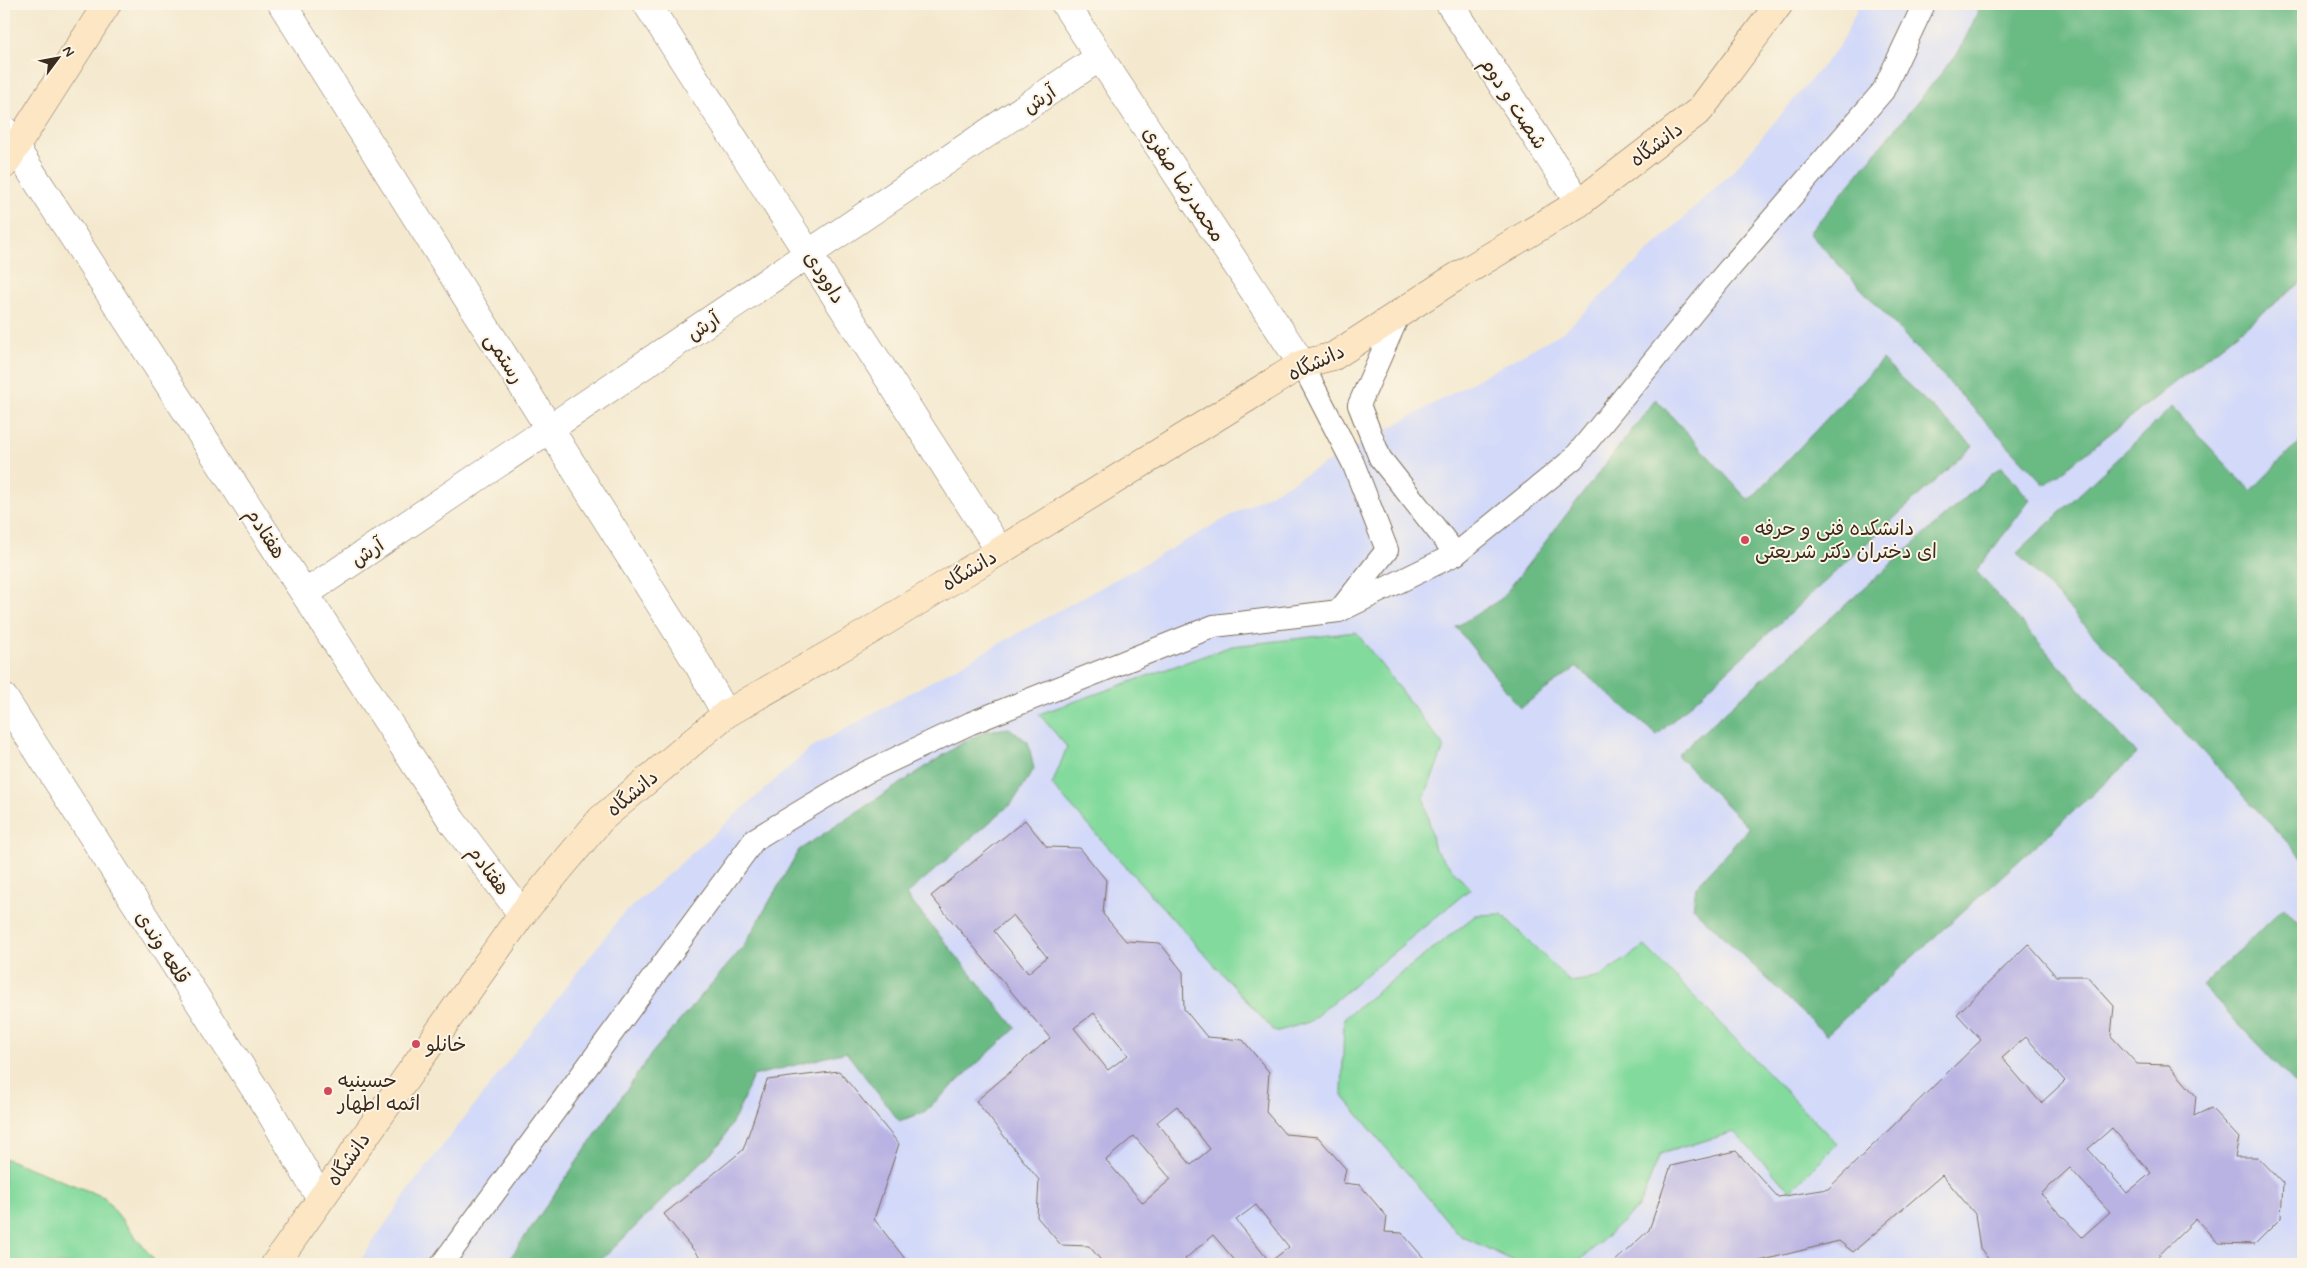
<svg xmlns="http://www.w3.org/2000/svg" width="2307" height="1268" viewBox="0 0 2307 1268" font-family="Mynerve,'Playpen Sans Arabic',sans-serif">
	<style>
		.built { fill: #d2d9f9 }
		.green { fill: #83da9d; stroke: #5f825e }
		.forest { fill: #6aba84; stroke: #527251 }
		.building { fill: #b9b3e3; fill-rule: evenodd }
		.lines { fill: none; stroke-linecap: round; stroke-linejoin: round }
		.lane-casing { stroke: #7c6d5c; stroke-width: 24 }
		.street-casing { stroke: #7c6d5c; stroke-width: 29 }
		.secondary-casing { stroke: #7c6d5c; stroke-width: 29 }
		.lane { stroke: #fff; stroke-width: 22 }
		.street { stroke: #fff; stroke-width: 28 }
		.secondary { stroke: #fce6c4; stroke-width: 28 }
		.poi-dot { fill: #d1495b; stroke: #fcf5e5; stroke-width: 2 }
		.labels { text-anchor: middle; stroke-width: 4; stroke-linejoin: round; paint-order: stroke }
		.street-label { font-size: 20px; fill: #3b2a1e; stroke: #fcf5e5 }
		.poi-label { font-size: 20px; fill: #3b2a1e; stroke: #fcf5e5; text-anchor: start }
	</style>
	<rect width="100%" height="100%" fill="#fcf5e5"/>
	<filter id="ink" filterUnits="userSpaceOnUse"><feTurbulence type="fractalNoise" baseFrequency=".02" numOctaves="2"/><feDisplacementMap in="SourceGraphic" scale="10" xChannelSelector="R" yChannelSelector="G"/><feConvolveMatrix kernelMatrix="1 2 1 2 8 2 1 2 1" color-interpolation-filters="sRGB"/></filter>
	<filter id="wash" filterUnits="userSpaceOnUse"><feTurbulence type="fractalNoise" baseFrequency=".0096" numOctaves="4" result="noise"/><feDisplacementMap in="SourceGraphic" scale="20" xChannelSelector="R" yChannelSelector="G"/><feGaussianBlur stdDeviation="1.12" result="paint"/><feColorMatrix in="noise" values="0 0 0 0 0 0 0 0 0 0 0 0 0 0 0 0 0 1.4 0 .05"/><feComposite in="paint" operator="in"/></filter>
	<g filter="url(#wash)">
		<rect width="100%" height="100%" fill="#f4e9cf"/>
		<!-- built -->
		<polygon class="built" points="1860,4 2303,4 2303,1264 358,1264 409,1189 621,916 812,747 1563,332 1733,171 1840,45"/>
		<!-- green -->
		<g class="green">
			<polygon points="1356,632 1444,747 1424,798 1435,850 1470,889 1309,1022 1275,1032 1052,785 1067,747 1039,714 1232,646"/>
			<polygon points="1502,914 1570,982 1597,978 1645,946 1837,1144 1790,1191 1734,1132 1660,1154 1638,1208 1576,1264 1514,1261 1459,1235 1342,1095 1344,1018 1476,915"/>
			<polygon points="4,1158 104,1197 157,1264 4,1264"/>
		</g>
		<!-- forest -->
		<g class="forest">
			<polygon points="1982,4 2303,4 2303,281 2045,485 1809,233 1958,53"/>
			<polygon points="1882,360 1973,446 1657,735 1577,667 1520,708 1456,627 1501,599 1656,399 1749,501"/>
			<polygon points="2172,407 2251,491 2303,438 2303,859 2017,553"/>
			<polygon points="2001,466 2030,500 1976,571 2137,754 1826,1035 1693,908 1696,887 1749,828 1677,755"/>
			<polygon points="1009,728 1028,742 1034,769 1013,802 906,895 1016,1028 923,1113 899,1121 846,1052 753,1076 736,1116 720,1144 597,1264 506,1264 652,1053 744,946 799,850 965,741 987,731"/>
			<polygon points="2284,907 2303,928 2303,1092 2202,986"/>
		</g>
		<g id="blocks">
			<!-- building -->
			<g class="building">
				<path d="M1025,820L1047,847L1080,848L1106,880L1103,914L1126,941L1160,943L1183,972L1184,1009L1207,1037L1243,1040L1269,1072L1266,1112L1285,1134L1318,1137L1346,1169L1343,1183L1360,1185L1387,1217L1385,1232L1402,1233L1429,1264H1238L1213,1235L1185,1259L1190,1264H1104L1089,1246L1061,1245L1037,1217L1039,1180L976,1101L1050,1038L931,896ZM1013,915L1047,957L1028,973L994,931ZM1094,1013L1128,1055L1108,1070L1074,1028ZM1177,1106L1210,1149L1191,1165L1157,1122ZM1134,1136L1171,1179L1143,1203L1106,1160ZM1256,1205L1289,1247L1270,1262L1236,1220Z"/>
				<path d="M2028,944L2056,976H2087L2114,1006L2111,1036L2137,1064L2169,1065L2196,1096L2194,1116L2211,1108L2239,1138L2235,1157H2258L2283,1183L2281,1218L2255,1244L2218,1243L2196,1219L2150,1264H1992L1980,1248L1975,1214L1942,1175L1853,1252L1839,1241L1748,1264H1612L1649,1230L1671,1166L1736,1151L1778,1197L1828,1189L1981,1040L1957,1014ZM2026,1037L2065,1081L2041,1103L2002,1058ZM2112,1128L2151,1173L2127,1193L2088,1149ZM2070,1168L2110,1212L2082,1237L2041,1194Z"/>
				<polygon points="839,1071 899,1144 874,1219 909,1264 705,1264 664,1214 743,1150 767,1080"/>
			</g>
		</g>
	</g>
	<g filter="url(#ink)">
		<use href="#blocks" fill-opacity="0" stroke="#7c6d5c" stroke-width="1"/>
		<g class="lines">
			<!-- lane casing -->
			<g class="lane-casing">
				<g id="lane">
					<polyline points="1399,314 1359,405 1380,458 1456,554"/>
					<polyline points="1302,364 1353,463 1387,550 1342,607"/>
					<polyline points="442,1264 755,839 865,773 971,723 1214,626 1339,611 1456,554 1573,459 1723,276 1883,91 1924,4"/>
				</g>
			</g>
			<!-- street casing -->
			<g class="street-casing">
				<g id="street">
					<polyline points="282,4 699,666 726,714"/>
					<polyline points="647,4 1000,551"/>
					<polyline points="1065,4 1302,364"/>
					<polyline points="1450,4 1579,203"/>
					<polyline points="4,130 452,821 522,914"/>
					<polyline points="306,593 1100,57"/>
					<polyline points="4,698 273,1117 320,1198"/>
				</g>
			</g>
			<!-- secondary casing -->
			<g class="secondary-casing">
				<g id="secondary">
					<polyline points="4,165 107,4"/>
					<polyline points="275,1264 522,914 601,819 726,714 863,635 1000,551 1302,364 1334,356 1448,282 1579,203 1700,110 1779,4"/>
				</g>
			</g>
			<!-- lane -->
			<use href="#lane" class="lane"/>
			<!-- street -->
			<use href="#street" class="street"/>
			<!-- secondary -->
			<use href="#secondary" class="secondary"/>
		</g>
	</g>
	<!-- markers -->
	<g class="poi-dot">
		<circle cx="1745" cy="540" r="5"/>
		<circle cx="416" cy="1044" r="5"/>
		<circle cx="328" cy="1091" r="5"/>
	</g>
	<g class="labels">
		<!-- street labels -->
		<g class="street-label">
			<text transform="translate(1039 99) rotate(-34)" y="7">آرش</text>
			<text transform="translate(1514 103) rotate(57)" y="7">شصت و دوم</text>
			<text transform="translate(1656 144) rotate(-37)" y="7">دانشگاه</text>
			<text transform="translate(1184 184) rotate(57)" y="7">محمدرضا صفری</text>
			<text transform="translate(825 277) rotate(57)" y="7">داوودی</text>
			<text transform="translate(703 326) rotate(-34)" y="7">آرش</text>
			<text transform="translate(505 358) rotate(58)" y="7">رستمی</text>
			<text transform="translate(1316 362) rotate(-25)" y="7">دانشگاه</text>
			<text transform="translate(266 533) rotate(57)" y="7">هفتادم</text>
			<text transform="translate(367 552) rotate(-34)" y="7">آرش</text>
			<text transform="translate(969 570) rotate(-31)" y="7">دانشگاه</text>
			<text transform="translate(632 793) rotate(-40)" y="7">دانشگاه</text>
			<text transform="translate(489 870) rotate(53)" y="7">هفتادم</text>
			<text transform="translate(163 947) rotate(57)" y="7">قلعه وندی</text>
			<text transform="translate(348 1159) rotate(-55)" y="7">دانشگاه</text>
		</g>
		<!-- poi labels -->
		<g class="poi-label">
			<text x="1755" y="535">دانشکده فنی و حرفه<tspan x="1755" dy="23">ای دختران دکتر شریعتی</tspan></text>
			<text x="426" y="1051">خانلو</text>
			<text x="338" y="1087">حسینیه<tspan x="338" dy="23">ائمه اطهار</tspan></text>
		</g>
	</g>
	<!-- margin -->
	<rect width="2307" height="1268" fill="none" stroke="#fcf5e5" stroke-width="20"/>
	<!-- north arrow -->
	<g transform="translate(58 58) rotate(58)" stroke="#fcf5e5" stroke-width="4" paint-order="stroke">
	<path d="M0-4L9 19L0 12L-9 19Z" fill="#3b2a1e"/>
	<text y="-8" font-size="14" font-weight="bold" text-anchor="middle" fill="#3b2a1e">N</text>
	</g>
</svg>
